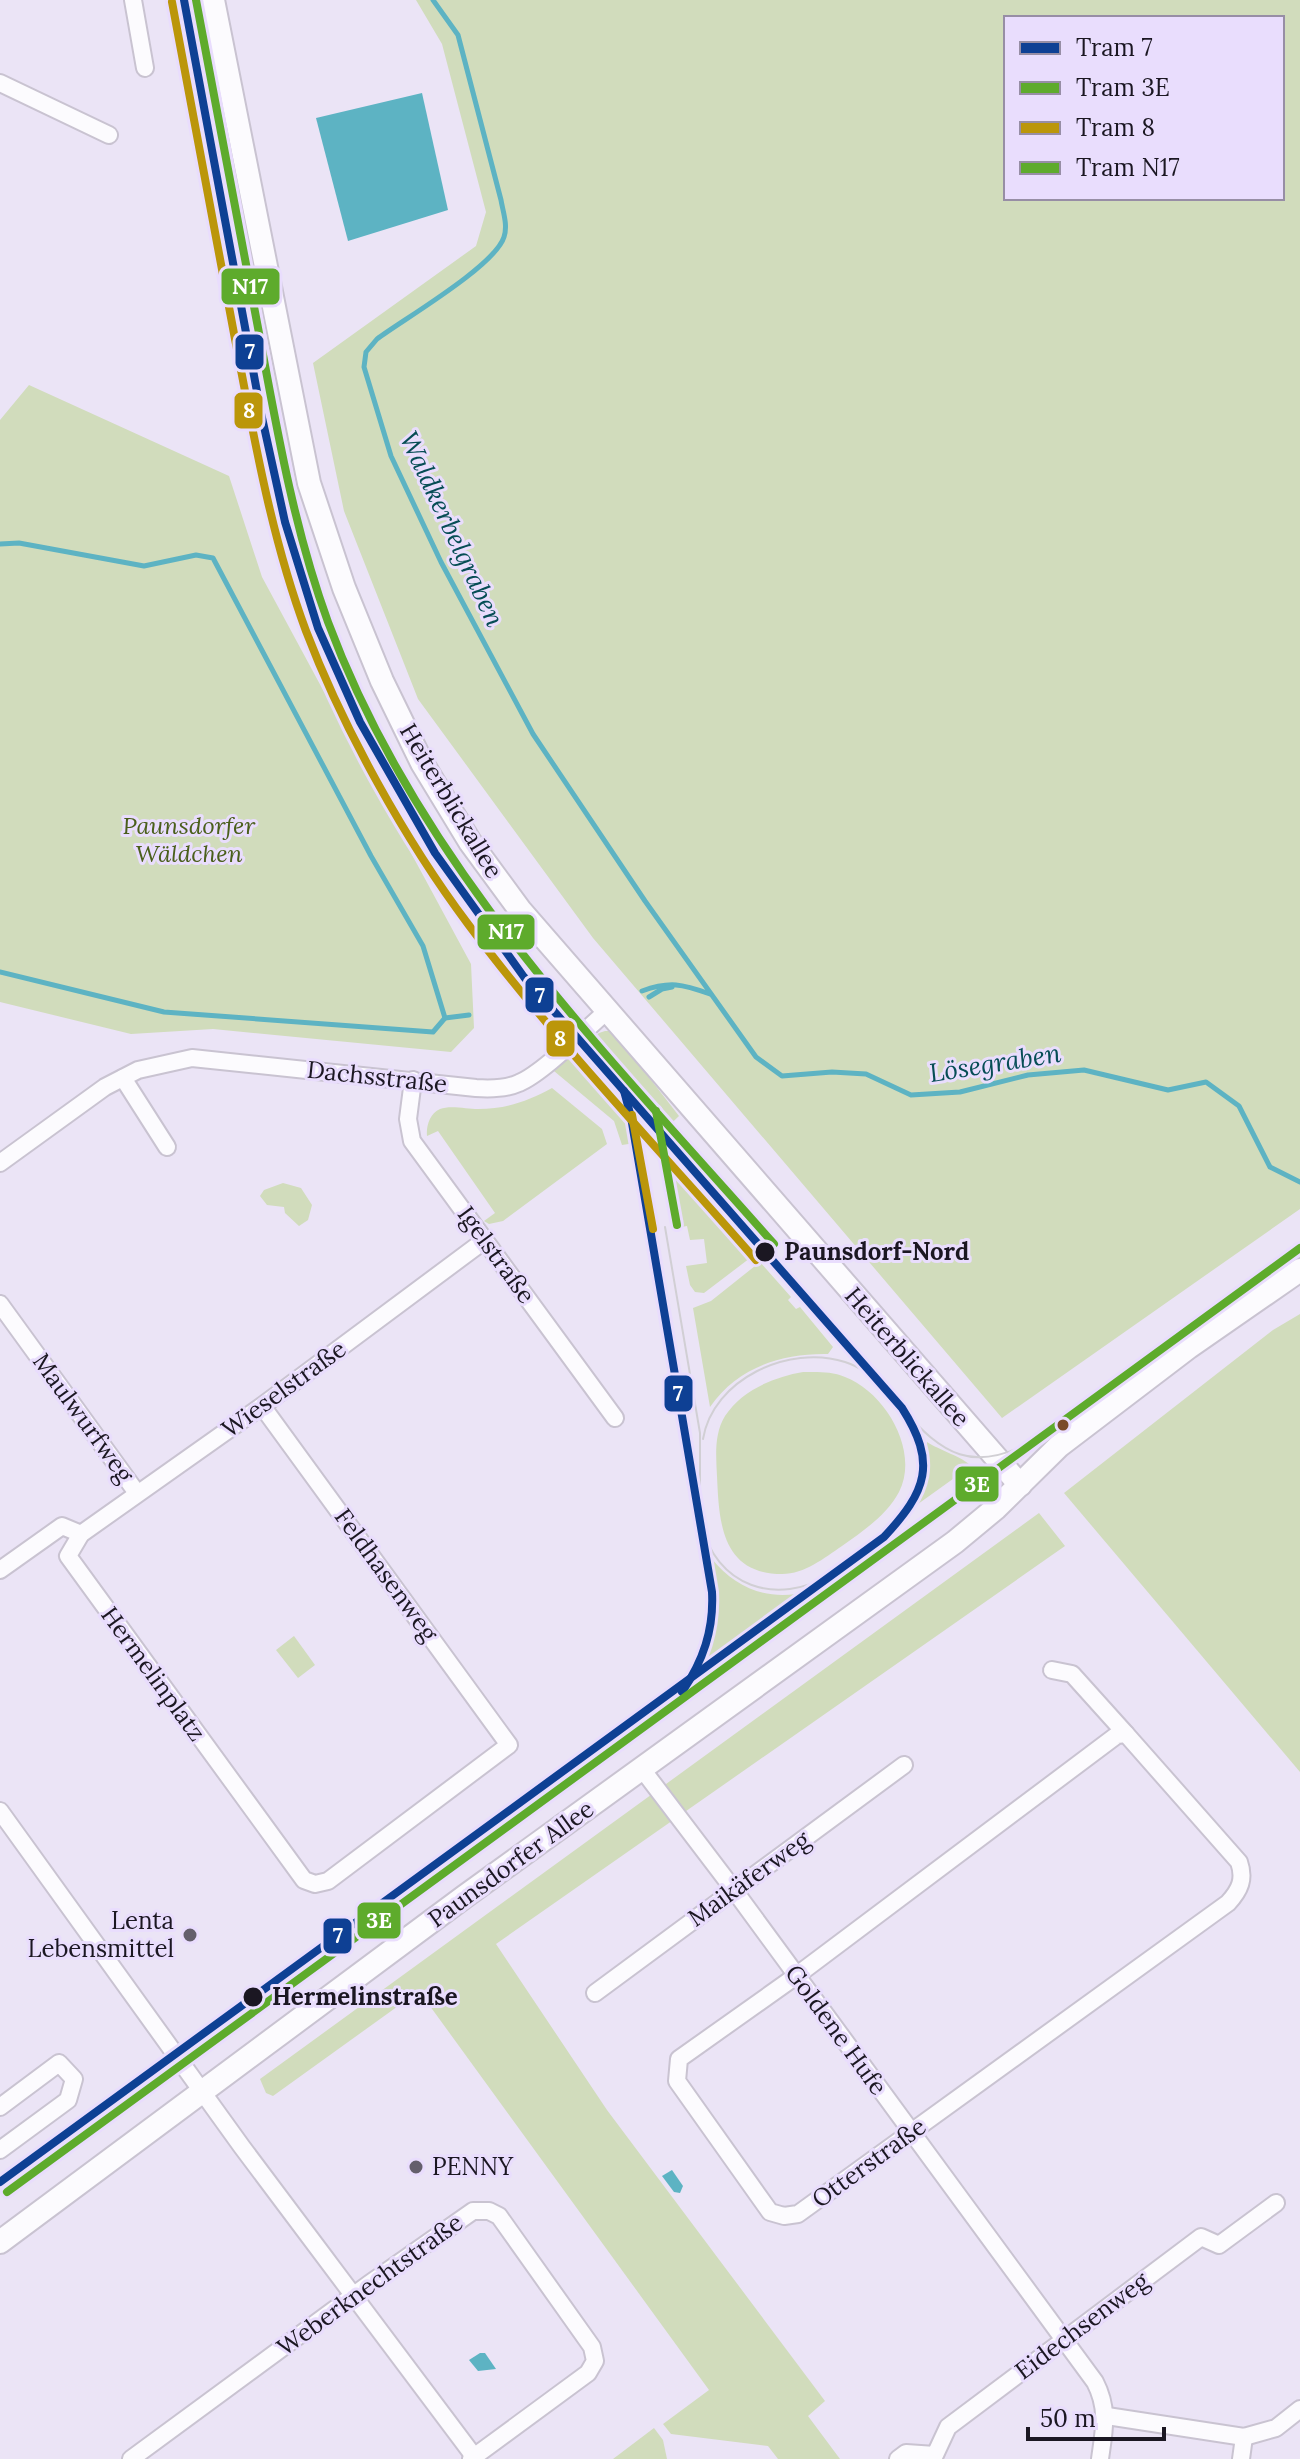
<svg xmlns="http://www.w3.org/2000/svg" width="1300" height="2459" viewBox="0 0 1300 2459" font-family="Lora,serif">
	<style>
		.green { fill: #d1dcbc; fill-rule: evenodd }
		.water { fill: #5db3c3 }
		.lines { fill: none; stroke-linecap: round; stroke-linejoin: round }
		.stream { stroke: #5db3c3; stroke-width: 5 }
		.minor-casing { stroke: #c9c3d1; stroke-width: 20 }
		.secondary-casing { stroke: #c9c3d1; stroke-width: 26 }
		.minor { stroke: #fcfbfe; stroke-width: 16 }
		.secondary { stroke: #fcfbfe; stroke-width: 22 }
		.tram { stroke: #d1cfd4; stroke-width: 2 }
		.tram-1-casing { stroke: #e9ddfd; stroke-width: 14 }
		.tram-2-casing { stroke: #e9ddfd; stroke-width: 14 }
		.tram-3-casing { stroke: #e9ddfd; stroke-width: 14 }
		.tram-4-casing { stroke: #e9ddfd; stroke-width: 14 }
		.tram-1 { stroke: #0e4094; stroke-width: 8 }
		.tram-2 { stroke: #5eab2c; stroke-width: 8 }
		.tram-3 { stroke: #bb960a; stroke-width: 8 }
		.tram-4 { stroke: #5eab2c; stroke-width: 8 }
		.stop-dot { fill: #1b1722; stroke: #e9ddfd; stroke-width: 3 }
		.bus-dot { fill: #7a4b2a; stroke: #e9ddfd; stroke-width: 3 }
		.poi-dot { fill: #645f6c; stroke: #e9ddfd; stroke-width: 3 }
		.labels { text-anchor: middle; stroke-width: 6; stroke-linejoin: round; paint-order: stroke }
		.street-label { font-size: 24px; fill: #1b1722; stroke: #e9ddfd }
		.park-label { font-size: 24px; font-style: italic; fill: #4a5f1b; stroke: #e9ddfd }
		.stop-label { font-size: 24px; font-weight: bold; fill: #1b1722; stroke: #e9ddfd; text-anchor: start }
		.poi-label { font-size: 24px; fill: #1b1722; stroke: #e9ddfd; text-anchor: end }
		.water-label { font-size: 26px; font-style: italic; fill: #064d55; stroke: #e9ddfd }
		.line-badge { stroke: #e9ddfd; stroke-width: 3 }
		.badge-label { font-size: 22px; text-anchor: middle; font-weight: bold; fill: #fff }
	</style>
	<rect width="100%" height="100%" fill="#ebe4f6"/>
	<!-- green -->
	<g class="green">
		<path d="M416,0H1300V1209L1002,1418L593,938L418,699L344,511L313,363L476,246L486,212L442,44ZM1006,18H1282V198H1006Z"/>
		<polygon points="29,385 229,476 262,577 471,964 474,1028 451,1052 213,1029 131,1034 0,1002 0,420"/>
		<polygon points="605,1031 613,1031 679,1116 654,1140 622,1145 614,1121 554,1071 599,1033"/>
		<path d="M552,1088L602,1129L607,1144L503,1221L489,1224L484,1221L495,1213L438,1131L427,1136C426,1126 430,1113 440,1109C450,1105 467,1109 478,1109C506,1109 528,1101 552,1088Z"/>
		<polygon points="676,1165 754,1255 704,1293 695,1292 690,1285 686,1266 707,1263 704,1239 690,1240 687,1226 676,1228 666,1172"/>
		<polygon points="283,1183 301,1188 312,1205 308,1220 299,1226 285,1213 284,1207 267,1205 260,1196 264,1190"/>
		<path d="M760,1262L791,1297L788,1300L796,1309L800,1307L833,1347L828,1354C781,1353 737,1368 710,1407L693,1308L711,1301Z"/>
		<polygon points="1300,1314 1300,1772 1064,1493 1273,1330"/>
		<path d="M803,1372C817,1372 831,1371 845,1377C885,1392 920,1451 899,1492C887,1515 863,1531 842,1546C824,1558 805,1574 782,1574C721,1574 719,1521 717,1476C716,1456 714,1434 725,1416C742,1390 774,1377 803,1372Z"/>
		<path d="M927,1442C939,1450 963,1457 971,1466L918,1504L928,1470Z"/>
		<polygon points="1039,1513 1065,1546 496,1944 607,2110 825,2401 808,2416 840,2459 778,2459 768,2446 671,2434 663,2424 709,2390 419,1991 273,2096 266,2093 260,2079"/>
		<path d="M712,1559C733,1585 762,1599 796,1594L707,1660C719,1626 718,1594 712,1559Z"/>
		<polygon points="294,1636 315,1665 298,1678 276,1650"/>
		<polygon points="654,2428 663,2440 667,2459 613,2459"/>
	</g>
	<!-- water -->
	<g class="water">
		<polygon points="422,93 448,210 348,241 316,118"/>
		<polygon points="672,2170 683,2186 680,2193 674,2192 662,2176"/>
		<polygon points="480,2353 485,2353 496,2369 478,2371 469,2360"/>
	</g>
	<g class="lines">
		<!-- stream -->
		<g class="stream">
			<path d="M433,0L458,35L501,200C503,212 508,225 504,237C495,266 404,319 377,339L366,352L364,367L391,456L441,562L533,734L645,901L756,1057L782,1076L832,1072L866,1074L911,1095L960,1092L1028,1075L1084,1070L1168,1090L1206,1082L1239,1106L1270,1167L1300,1182"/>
			<polyline points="0,544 19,543 144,566 196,555 213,558 371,856 423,946 445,1018 469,1015"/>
			<polyline points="0,972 164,1012 433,1032 445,1018"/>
			<path d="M642,991C670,981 682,984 710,994"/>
			<polyline points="649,997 662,989 672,987"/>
		</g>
		<!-- minor casing -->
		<g class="minor-casing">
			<g id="minor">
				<polyline points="133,0 145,68"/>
				<polyline points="0,83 109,135"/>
				<polyline points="123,1078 167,1147"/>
				<polyline points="413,1080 408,1119 412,1141 615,1418"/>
				<path d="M0,1163L105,1087L138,1070L192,1058L476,1088C491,1089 506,1089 519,1083C543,1073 585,1030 607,1011"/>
				<polyline points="0,1304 137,1493"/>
				<polyline points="262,1406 509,1745 328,1881 315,1884 304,1880 68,1556 81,1534 262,1406 485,1240"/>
				<polyline points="0,1570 62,1526 81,1534"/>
				<polyline points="1052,1670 1072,1674 1126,1734"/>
				<path d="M1126,1734L1239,1862C1245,1879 1240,1890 1228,1903L798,2214L784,2216L770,2212L677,2081L679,2059L796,1976L1117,1735Z"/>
				<path d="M642,1769L734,1890L1095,2382C1109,2409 1104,2430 1100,2459"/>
				<polyline points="0,1811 242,2147 476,2459"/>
				<polyline points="595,1993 904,1765"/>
				<polyline points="0,2107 59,2063 74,2079 68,2100 0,2150"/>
				<polyline points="1107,2416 1244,2437 1276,2428 1300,2409"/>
				<polyline points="131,2459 369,2284 473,2211 489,2211 499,2216 592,2347 595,2361 588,2373 471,2459"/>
				<polyline points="898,2459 906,2453 935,2455 948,2427 1201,2237 1219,2245 1276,2203"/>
				<polyline points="1241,2459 1244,2437"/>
			</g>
		</g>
		<!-- secondary casing -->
		<g class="secondary-casing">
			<g id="secondary">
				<polyline points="213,0 309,483 344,588 382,681 422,763 470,842 520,910 1020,1485"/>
				<polyline points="0,2242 464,1897 955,1542 996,1508 1059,1446 1189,1347 1300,1270"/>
			</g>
		</g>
		<!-- minor -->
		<use href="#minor" class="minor"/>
		<!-- secondary -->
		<use href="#secondary" class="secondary"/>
		<!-- tram -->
		<g class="tram">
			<polyline points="665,1227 700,1433 700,1515"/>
			<path d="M902,1408C942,1455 973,1473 1031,1442"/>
			<path d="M703,1439C713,1379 789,1344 845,1362C861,1367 873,1377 886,1389"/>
			<path d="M701,1522C715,1587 777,1607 831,1574"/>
		</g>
		<!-- tram-1 casing -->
		<g class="tram-1-casing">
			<g id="tram-1">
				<path d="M624,1091L631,1117L712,1592C714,1630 703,1661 682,1692"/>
				<path d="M0,2182L884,1537C927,1491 937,1463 902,1408L524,977L435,853L360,722L318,628L285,522L261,413L184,0"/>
			</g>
		</g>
		<!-- tram-2 casing -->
		<g class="tram-2-casing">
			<polyline id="tram-2" points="7,2192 1300,1248"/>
		</g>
		<!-- tram-3 casing -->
		<g class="tram-3-casing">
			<g id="tram-3">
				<path d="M172,2C193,115 214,227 235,339C254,437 271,537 306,631C343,728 405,840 468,924C556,1042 659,1149 756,1260"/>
				<polyline points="632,1115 653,1229"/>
			</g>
		</g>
		<!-- tram-4 casing -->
		<g class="tram-4-casing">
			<g id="tram-4">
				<path d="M196,0C217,111 238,222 259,333C277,430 294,529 328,622C419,867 605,1052 774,1244"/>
				<polyline points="656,1111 677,1225"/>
			</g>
		</g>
		<!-- tram-1 -->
		<use href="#tram-1" class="tram-1"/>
		<!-- tram-2 -->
		<use href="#tram-2" class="tram-2"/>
		<!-- tram-3 -->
		<use href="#tram-3" class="tram-3"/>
		<!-- tram-4 -->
		<use href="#tram-4" class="tram-4"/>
	</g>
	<!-- markers -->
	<g class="stop-dot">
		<circle cx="765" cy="1252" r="11"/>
		<circle cx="253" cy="1997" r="11"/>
	</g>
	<circle class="bus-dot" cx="1063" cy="1425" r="7"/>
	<g class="poi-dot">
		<circle cx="190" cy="1935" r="8"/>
		<circle cx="416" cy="2167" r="8"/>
	</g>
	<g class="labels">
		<!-- street labels -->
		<g class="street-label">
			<text transform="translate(451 801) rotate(59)" y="8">Heiterblickallee</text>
			<text transform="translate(377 1077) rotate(6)" y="8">Dachsstraße</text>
			<text transform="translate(496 1255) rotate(54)" y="8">Igelstraße</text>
			<text transform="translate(907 1357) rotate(49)" y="8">Heiterblickallee</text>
			<text transform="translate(284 1389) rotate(-36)" y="8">Wieselstraße</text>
			<text transform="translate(83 1418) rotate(54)" y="8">Maulwurfweg</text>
			<text transform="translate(386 1575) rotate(54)" y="8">Feldhasenweg</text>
			<text transform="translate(153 1674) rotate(54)" y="8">Hermelinplatz</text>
			<text transform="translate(511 1864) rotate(-36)" y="8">Paunsdorfer Allee</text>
			<text transform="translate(749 1879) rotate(-36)" y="8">Maikäferweg</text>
			<text transform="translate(836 2030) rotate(54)" y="8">Goldene Hufe</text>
			<text transform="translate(869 2163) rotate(-36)" y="8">Otterstraße</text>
			<text transform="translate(370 2285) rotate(-36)" y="8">Weberknechtstraße</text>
			<text transform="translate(1082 2326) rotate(-37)" y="8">Eidechsenweg</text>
		</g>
		<!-- park labels -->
		<g class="park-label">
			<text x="189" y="834">Paunsdorfer<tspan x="189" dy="28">Wäldchen</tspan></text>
		</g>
		<!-- stop labels -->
		<g class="stop-label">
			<text x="784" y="1260">Paunsdorf-Nord</text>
			<text x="272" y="2005">Hermelinstraße</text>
		</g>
		<!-- poi labels -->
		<g class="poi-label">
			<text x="174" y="1929">Lenta<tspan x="174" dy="28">Lebensmittel</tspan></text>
			<text x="432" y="2175" text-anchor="start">PENNY</text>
		</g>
		<!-- water labels -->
		<g class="water-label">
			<text transform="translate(452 529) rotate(65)" y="9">Waldkerbelgraben</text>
			<text transform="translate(995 1063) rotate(-9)" y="9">Lösegraben</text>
		</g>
	</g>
	<g class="line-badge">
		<rect x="220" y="267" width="61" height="39" rx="8" fill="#5eab2c"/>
		<rect x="234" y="333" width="31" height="38" rx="8" fill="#0e4094"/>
		<rect x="233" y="391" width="31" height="39" rx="8" fill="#bb960a"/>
		<rect x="476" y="913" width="60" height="38" rx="8" fill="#5eab2c"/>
		<rect x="524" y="976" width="31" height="38" rx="8" fill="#0e4094"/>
		<rect x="545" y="1019" width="31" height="39" rx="8" fill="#bb960a"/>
		<rect x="663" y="1374" width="31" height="39" rx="8" fill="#0e4094"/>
		<rect x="954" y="1465" width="46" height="38" rx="8" fill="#5eab2c"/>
		<rect x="356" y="1901" width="46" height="39" rx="8" fill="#5eab2c"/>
		<rect x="322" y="1917" width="31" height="38" rx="8" fill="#0e4094"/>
	</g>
	<g class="badge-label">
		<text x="250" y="294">N17</text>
		<text x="250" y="359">7</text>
		<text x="249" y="418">8</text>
		<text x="506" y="939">N17</text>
		<text x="540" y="1003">7</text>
		<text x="560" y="1046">8</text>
		<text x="678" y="1401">7</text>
		<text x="977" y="1492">3E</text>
		<text x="379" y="1928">3E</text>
		<text x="338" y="1943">7</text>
	</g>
	<!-- legend -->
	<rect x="1004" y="16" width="280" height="184" fill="#e9ddfd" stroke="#978ea5" stroke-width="2"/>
	<rect x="1020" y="42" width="40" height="12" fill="#0e4094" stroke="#978ea5" stroke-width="2"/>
	<text x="1076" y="56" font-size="24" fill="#1b1722">Tram 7</text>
	<rect x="1020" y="82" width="40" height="12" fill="#5eab2c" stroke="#978ea5" stroke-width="2"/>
	<text x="1076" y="96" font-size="24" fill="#1b1722">Tram 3E</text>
	<rect x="1020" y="122" width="40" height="12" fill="#bb960a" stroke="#978ea5" stroke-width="2"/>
	<text x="1076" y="136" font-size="24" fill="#1b1722">Tram 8</text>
	<rect x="1020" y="162" width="40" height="12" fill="#5eab2c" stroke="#978ea5" stroke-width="2"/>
	<text x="1076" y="176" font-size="24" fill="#1b1722">Tram N17</text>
	<!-- scale -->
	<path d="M1028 2427v12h136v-12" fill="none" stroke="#1b1722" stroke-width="4"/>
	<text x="1040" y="2427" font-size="24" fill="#1b1722" stroke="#e9ddfd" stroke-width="6" paint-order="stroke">50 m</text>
</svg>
